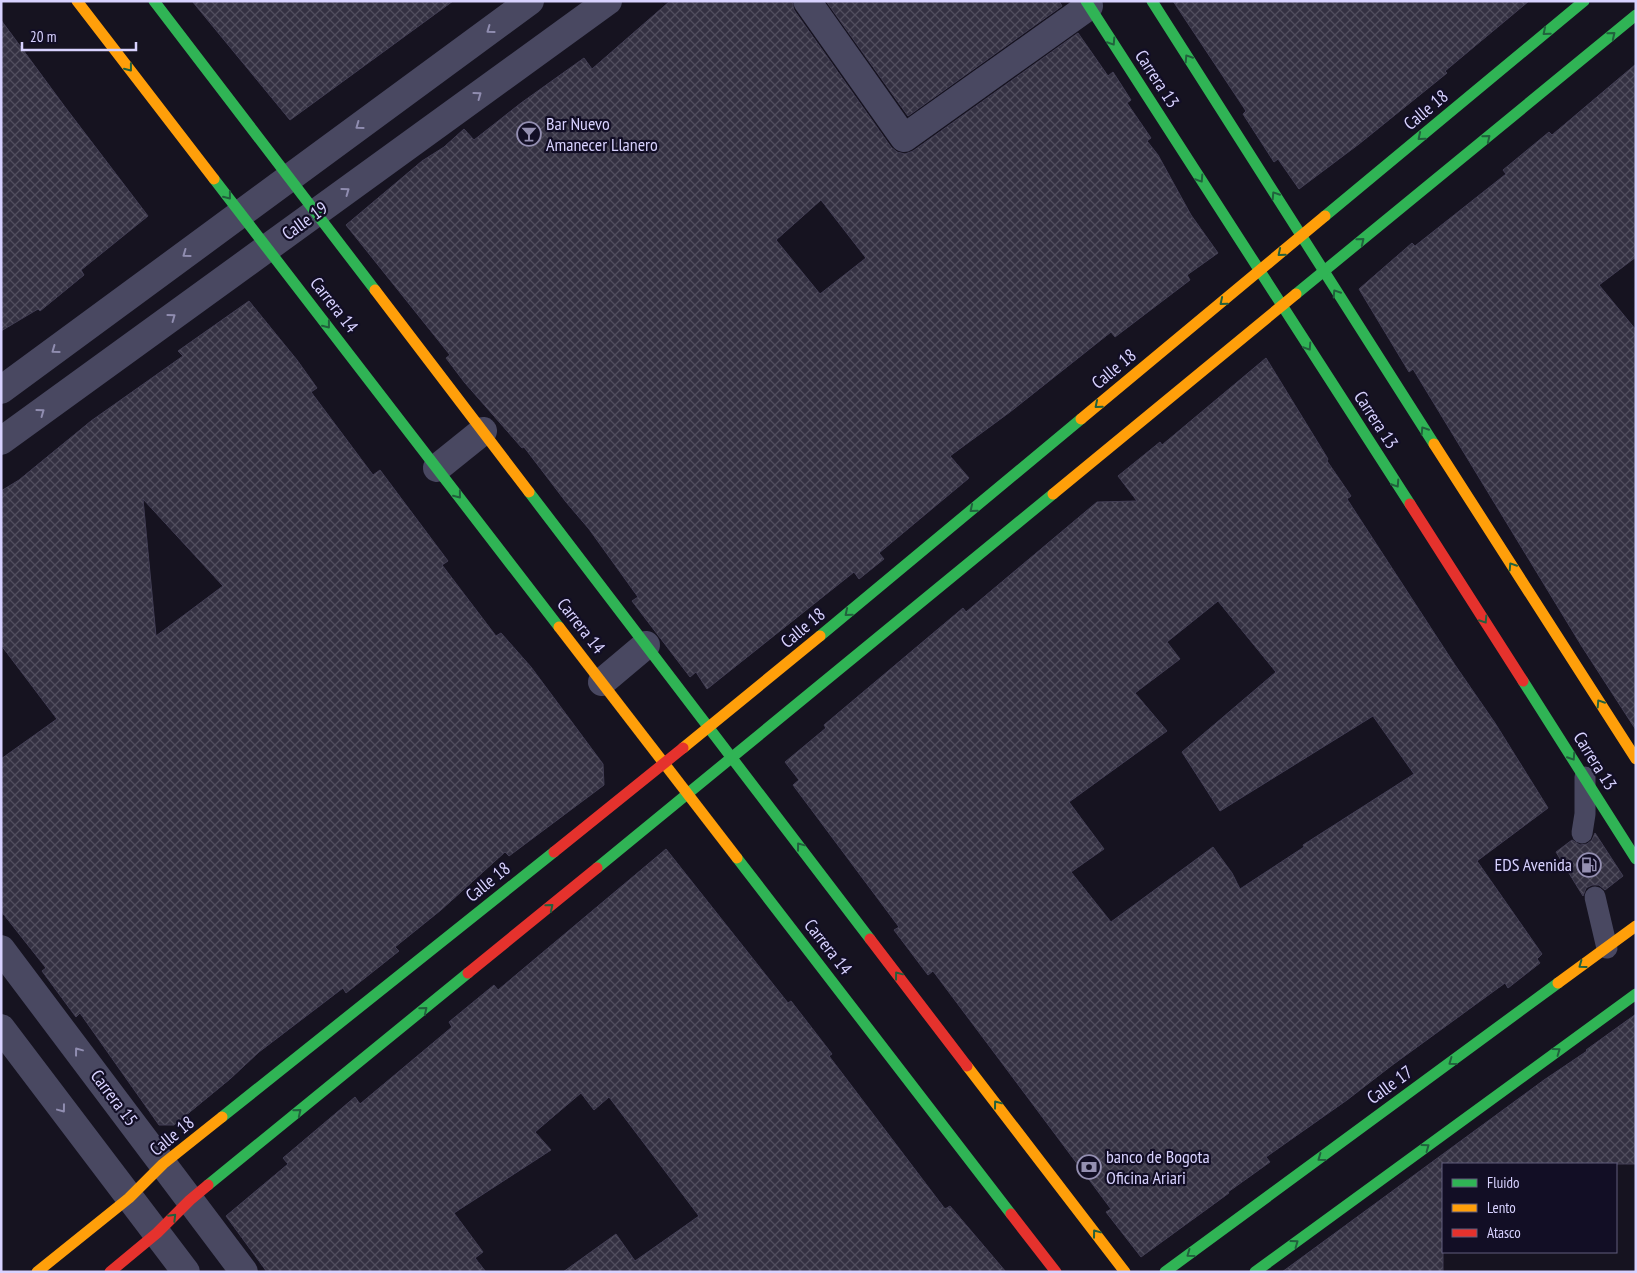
<svg xmlns="http://www.w3.org/2000/svg" width="1637" height="1273" viewBox="0 0 1637 1273" font-family="'PT Sans Narrow',sans-serif">
	<style>
		.building { fill: url(#building-cross-hatch); stroke: #423e54; fill-rule: evenodd }
		.lines { fill: none; stroke-linecap: round; stroke-linejoin: round }
		.lane { stroke: #494861; stroke-width: 21 }
		.street { stroke: #494861; stroke-width: 28 }
		.fast { stroke: #30b455; stroke-width: 11 }
		.slow { stroke: #ff9f0a; stroke-width: 11 }
		.jam { stroke: #e5322d; stroke-width: 11 }
		.oneway { stroke: #908db0 }
		.oneway2 { stroke: #21613d }
		.labels { text-anchor: middle; stroke-width: 4.5; stroke-linejoin: round; paint-order: stroke }
		.street-label { font-size: 18px; fill: #d8d2ff; stroke: #120e25 }
		.poi-label { font-size: 18px; fill: #d8d2ff; stroke: #120e25; text-anchor: start }
	</style>
	<defs>
		<pattern id="building-cross-hatch" width="8" height="8" patternUnits="userSpaceOnUse" patternTransform="scale(1.25)"><rect width="8" height="8" fill="#343142"/><path d="M0 0l8 8M0 8l8-8" fill="none" stroke="#514e5e"/></pattern>
	</defs>
	<rect width="100%" height="100%" fill="#161320"/>
	<!-- building -->
	<g class="building">
		<polygon points="192,1 453,1 290,120"/>
		<path d="M670,1H792L794,10L891,147L897,152L905,154L913,151L1078,33L1108,76L1113,72L1131,100L1127,103L1151,138L1147,141L1158,155L1191,215L1218,253L1187,275L1190,280L1115,337L1111,332L1010,412L950,456L969,478L879,553L884,559L859,579L854,572L707,689L696,672L690,677L632,601L638,597L589,529L566,502L524,447L522,448L465,383L446,358L450,355L346,225L422,161L444,147L464,129L474,140L521,103L584,58L592,69ZM821,200L866,258L820,294L776,240Z"/>
		<polygon points="826,1 1059,1 1062,6 908,116"/>
		<polygon points="1173,1 1529,1 1445,71 1447,73 1359,144 1299,189 1278,159 1274,162 1243,114 1246,111"/>
		<polygon points="1,20 65,107 148,216 81,270 84,275 40,311 38,309 1,331"/>
		<polygon points="1636,64 1636,257 1599,285 1636,330 1636,730 1581,645 1413,369 1409,372 1359,289 1412,243 1415,246 1482,193 1506,174 1503,170 1549,132 1552,135"/>
		<path d="M249,301L297,360L317,388L311,392L373,475L380,470L448,561L442,565L496,636L501,633L531,667L603,764L604,785L509,856L505,852L441,910L395,947L399,951L346,993L343,988L259,1052L230,1079L174,1125H159L80,1013L76,1017L42,971L46,968L1,911V759L57,719L1,645V491L19,480L91,421L183,356L178,351ZM143,499L223,586L156,636Z"/>
		<path d="M1266,358L1328,459L1327,461L1351,496L1347,499L1455,665L1495,723L1548,808L1477,861L1542,954L1537,959L1540,963L1508,988L1505,983L1391,1066L1347,1100L1266,1157L1270,1162L1228,1192L1229,1193L1141,1257L1106,1212L1111,1209L996,1055L933,971L928,975L894,930L899,927L793,785L799,780L785,762L826,728L824,725L963,608L966,612L1097,502L1137,501L1118,476L1160,442L1162,445ZM1218,601L1276,672L1182,752L1220,811L1373,716L1414,774L1303,845L1304,847L1240,889L1232,873L1213,847L1111,922L1071,872L1104,849L1069,802L1167,731L1135,693L1180,659L1167,642Z"/>
		<polygon points="1595,833 1623,876 1605,890 1599,885 1592,885 1586,888 1583,896 1556,852 1572,840 1580,845 1587,844 1592,840"/>
		<polygon points="666,849 788,1003 791,1001 832,1054 829,1056 945,1209 950,1206 1006,1272 563,1272 616,1234 635,1261 699,1216 609,1097 594,1110 581,1093 535,1132 551,1150 454,1213 483,1252 475,1258 486,1272 267,1272 226,1216 288,1164 283,1158 355,1097 360,1104 452,1027 449,1022 494,985 498,990"/>
		<polygon points="1636,1014 1636,1164 1443,1164 1443,1272 1282,1272 1544,1080 1587,1051 1586,1050"/>
	</g>
	<g class="lines">
		<!-- lane -->
		<g class="lane">
			<polyline points="1582,833 1585,814 1585,777"/>
			<polyline points="1595,897 1607,948"/>
		</g>
		<!-- street -->
		<g class="street">
			<polyline points="807,1 904,138 1089,6"/>
			<polyline points="1,390 530,1"/>
			<polyline points="1,441 608,1"/>
			<polyline points="437,468 483,431"/>
			<polyline points="602,682 646,645"/>
			<polyline points="1,949 244,1272"/>
			<polyline points="1,1028 186,1272"/>
		</g>
		<!-- fast -->
		<g class="fast">
			<polyline points="154,1 375,290"/>
			<polyline points="1086,1 1410,504"/>
			<polyline points="1152,1 1434,444"/>
			<polyline points="214,179 559,627"/>
			<polyline points="1325,216 1584,1"/>
			<polyline points="1296,294 1636,15"/>
			<polyline points="529,492 870,939"/>
			<polyline points="820,636 1081,419"/>
			<polyline points="1523,681 1636,859"/>
			<polyline points="737,858 1011,1214"/>
			<polyline points="597,868 1053,494"/>
			<polyline points="222,1117 554,852"/>
			<polyline points="208,1185 468,973"/>
			<polyline points="1165,1272 1558,983"/>
			<polyline points="1255,1272 1636,994"/>
		</g>
		<!-- slow -->
		<g class="slow">
			<polyline points="77,1 214,179"/>
			<polyline points="375,290 529,492"/>
			<polyline points="1081,419 1325,216"/>
			<polyline points="1434,444 1636,759"/>
			<polyline points="1053,494 1296,294"/>
			<polyline points="559,627 737,858"/>
			<polyline points="683,748 820,636"/>
			<polyline points="1558,983 1636,926"/>
			<polyline points="967,1066 1125,1272"/>
			<polyline points="37,1272 129,1198 163,1164 222,1117"/>
		</g>
		<!-- jam -->
		<g class="jam">
			<polyline points="1410,504 1523,681"/>
			<polyline points="554,852 683,748"/>
			<polyline points="870,939 967,1066"/>
			<polyline points="468,973 597,868"/>
			<polyline points="1011,1214 1056,1272"/>
			<polyline points="110,1272 157,1233 190,1200 208,1185"/>
		</g>
	</g>
	<!-- one-way arrows -->
	<defs><path id="oneway-chevron" d="M-2-3.5L2.5 0L-2 3.5" fill="none" stroke-width="1.6" stroke-linecap="round" stroke-linejoin="round" transform="scale(1.25)"/></defs>
	<g class="oneway">
		<use href="#oneway-chevron" transform="translate(490 30) rotate(144)"/>
		<use href="#oneway-chevron" transform="translate(478 95) rotate(-36)"/>
		<use href="#oneway-chevron" transform="translate(359 126) rotate(144)"/>
		<use href="#oneway-chevron" transform="translate(346 191) rotate(-36)"/>
		<use href="#oneway-chevron" transform="translate(186 254) rotate(144)"/>
		<use href="#oneway-chevron" transform="translate(172 317) rotate(-36)"/>
		<use href="#oneway-chevron" transform="translate(55 350) rotate(144)"/>
		<use href="#oneway-chevron" transform="translate(41 412) rotate(-36)"/>
		<use href="#oneway-chevron" transform="translate(78 1051) rotate(-127)"/>
		<use href="#oneway-chevron" transform="translate(62 1109) rotate(53)"/>
	</g>
	<g class="oneway2">
		<use href="#oneway-chevron" transform="translate(1546 32) rotate(140)"/>
		<use href="#oneway-chevron" transform="translate(1612 35) rotate(-39)"/>
		<use href="#oneway-chevron" transform="translate(1112 42) rotate(57)"/>
		<use href="#oneway-chevron" transform="translate(1188 58) rotate(-123)"/>
		<use href="#oneway-chevron" transform="translate(129 68) rotate(52)"/>
		<use href="#oneway-chevron" transform="translate(1421 137) rotate(140)"/>
		<use href="#oneway-chevron" transform="translate(1487 138) rotate(-39)"/>
		<use href="#oneway-chevron" transform="translate(1200 179) rotate(57)"/>
		<use href="#oneway-chevron" transform="translate(1275 195) rotate(-123)"/>
		<use href="#oneway-chevron" transform="translate(228 196) rotate(52)"/>
		<use href="#oneway-chevron" transform="translate(1361 241) rotate(-39)"/>
		<use href="#oneway-chevron" transform="translate(1281 253) rotate(140)"/>
		<use href="#oneway-chevron" transform="translate(1336 293) rotate(-123)"/>
		<use href="#oneway-chevron" transform="translate(1223 302) rotate(140)"/>
		<use href="#oneway-chevron" transform="translate(327 325) rotate(52)"/>
		<use href="#oneway-chevron" transform="translate(1308 347) rotate(57)"/>
		<use href="#oneway-chevron" transform="translate(1098 405) rotate(140)"/>
		<use href="#oneway-chevron" transform="translate(1424 430) rotate(-123)"/>
		<use href="#oneway-chevron" transform="translate(1396 484) rotate(57)"/>
		<use href="#oneway-chevron" transform="translate(458 495) rotate(52)"/>
		<use href="#oneway-chevron" transform="translate(973 509) rotate(140)"/>
		<use href="#oneway-chevron" transform="translate(1512 566) rotate(-123)"/>
		<use href="#oneway-chevron" transform="translate(848 613) rotate(140)"/>
		<use href="#oneway-chevron" transform="translate(1484 620) rotate(57)"/>
		<use href="#oneway-chevron" transform="translate(1600 703) rotate(-123)"/>
		<use href="#oneway-chevron" transform="translate(1572 757) rotate(57)"/>
		<use href="#oneway-chevron" transform="translate(800 846) rotate(-127)"/>
		<use href="#oneway-chevron" transform="translate(550 907) rotate(-39)"/>
		<use href="#oneway-chevron" transform="translate(1582 965) rotate(144)"/>
		<use href="#oneway-chevron" transform="translate(898 975) rotate(-127)"/>
		<use href="#oneway-chevron" transform="translate(424 1010) rotate(-39)"/>
		<use href="#oneway-chevron" transform="translate(1557 1051) rotate(-36)"/>
		<use href="#oneway-chevron" transform="translate(1452 1062) rotate(144)"/>
		<use href="#oneway-chevron" transform="translate(997 1104) rotate(-127)"/>
		<use href="#oneway-chevron" transform="translate(298 1112) rotate(-39)"/>
		<use href="#oneway-chevron" transform="translate(1426 1147) rotate(-36)"/>
		<use href="#oneway-chevron" transform="translate(1321 1158) rotate(144)"/>
		<use href="#oneway-chevron" transform="translate(173 1217) rotate(-45)"/>
		<use href="#oneway-chevron" transform="translate(1096 1233) rotate(-127)"/>
		<use href="#oneway-chevron" transform="translate(1295 1243) rotate(-36)"/>
		<use href="#oneway-chevron" transform="translate(1190 1254) rotate(144)"/>
	</g>
	<!-- icons -->
	<defs>
		<g id="bar-ring" transform="scale(1.25)"><circle r="9.5" fill="#120e25" stroke="#948fb1" stroke-width="1.5"/><path d="M-6-5H6L.8 .8V4.5H3.5V6h-7V4.5H-.8V.8Z" fill="#948fb1"/></g>
		<g id="fuel-ring" transform="scale(1.25)"><circle r="9.5" fill="#120e25" stroke="#948fb1" stroke-width="1.5"/><path d="M-5.5-6h7V0h2V4h1.3V-2.5L3-4.5l.8-.8L6-3V5H2.5V1h-1V6h-7ZM-4.2-4.7v3.2H.2V-4.7Z" fill="#948fb1"/></g>
		<g id="bank-ring" transform="scale(1.25)"><circle r="9.5" fill="#120e25" stroke="#948fb1" stroke-width="1.5"/><path d="M-6-4H6V4H-6ZM0-2.3a2.3 2.3 0 1 0 0 4.6a2.3 2.3 0 1 0 0-4.6Z" fill="#948fb1"/></g>
	</defs>
	<g fill-rule="evenodd">
		<use href="#bar-ring" x="529" y="134"/>
		<use href="#fuel-ring" x="1589" y="865"/>
		<use href="#bank-ring" x="1089" y="1167"/>
	</g>
	<g class="labels">
		<!-- street labels -->
		<g class="street-label">
			<text transform="translate(1157 79) rotate(57)" y="6">Carrera 13</text>
			<text transform="translate(1426 110) rotate(-40)" y="6">Calle 18</text>
			<text transform="translate(305 221) rotate(-36)" y="6">Calle 19</text>
			<text transform="translate(334 305) rotate(52)" y="6">Carrera 14</text>
			<text transform="translate(1114 369) rotate(-40)" y="6">Calle 18</text>
			<text transform="translate(1376 420) rotate(57)" y="6">Carrera 13</text>
			<text transform="translate(581 626) rotate(52)" y="6">Carrera 14</text>
			<text transform="translate(803 628) rotate(-40)" y="6">Calle 18</text>
			<text transform="translate(1595 761) rotate(58)" y="6">Carrera 13</text>
			<text transform="translate(488 882) rotate(-39)" y="6">Calle 18</text>
			<text transform="translate(828 947) rotate(52)" y="6">Carrera 14</text>
			<text transform="translate(1390 1085) rotate(-36)" y="6">Calle 17</text>
			<text transform="translate(114 1098) rotate(53)" y="6">Carrera 15</text>
			<text transform="translate(172 1136) rotate(-39)" y="6">Calle 18</text>
		</g>
		<!-- poi labels -->
		<g class="poi-label">
			<text x="546" y="130">Bar Nuevo<tspan x="546" dy="21">Amanecer Llanero</tspan></text>
			<text x="1572" y="871" text-anchor="end">EDS Avenida</text>
			<text x="1106" y="1163">banco de Bogota<tspan x="1106" dy="21">Oficina Ariari</tspan></text>
		</g>
	</g>
	<!-- border -->
	<rect width="1637" height="1273" fill="none" stroke="#d8d2ff" stroke-width="5"/>
	<!-- legend -->
	<rect x="1442" y="1163" width="175" height="90" fill="#120e25" stroke="#615c7c"/>
	<rect x="1452" y="1179" width="25" height="8" fill="#30b455" stroke="#615c7c"/>
	<text x="1487" y="1188" font-size="15" fill="#d8d2ff">Fluido</text>
	<rect x="1452" y="1204" width="25" height="8" fill="#ff9f0a" stroke="#615c7c"/>
	<text x="1487" y="1213" font-size="15" fill="#d8d2ff">Lento</text>
	<rect x="1452" y="1229" width="25" height="8" fill="#e5322d" stroke="#615c7c"/>
	<text x="1487" y="1238" font-size="15" fill="#d8d2ff">Atasco</text>
	<!-- scale -->
	<path d="M22 42v8h114v-8" fill="none" stroke="#d8d2ff" stroke-width="2.5"/>
	<text x="30" y="42" font-size="15" fill="#d8d2ff" stroke="#120e25" stroke-width="4" paint-order="stroke">20 m</text>
</svg>
